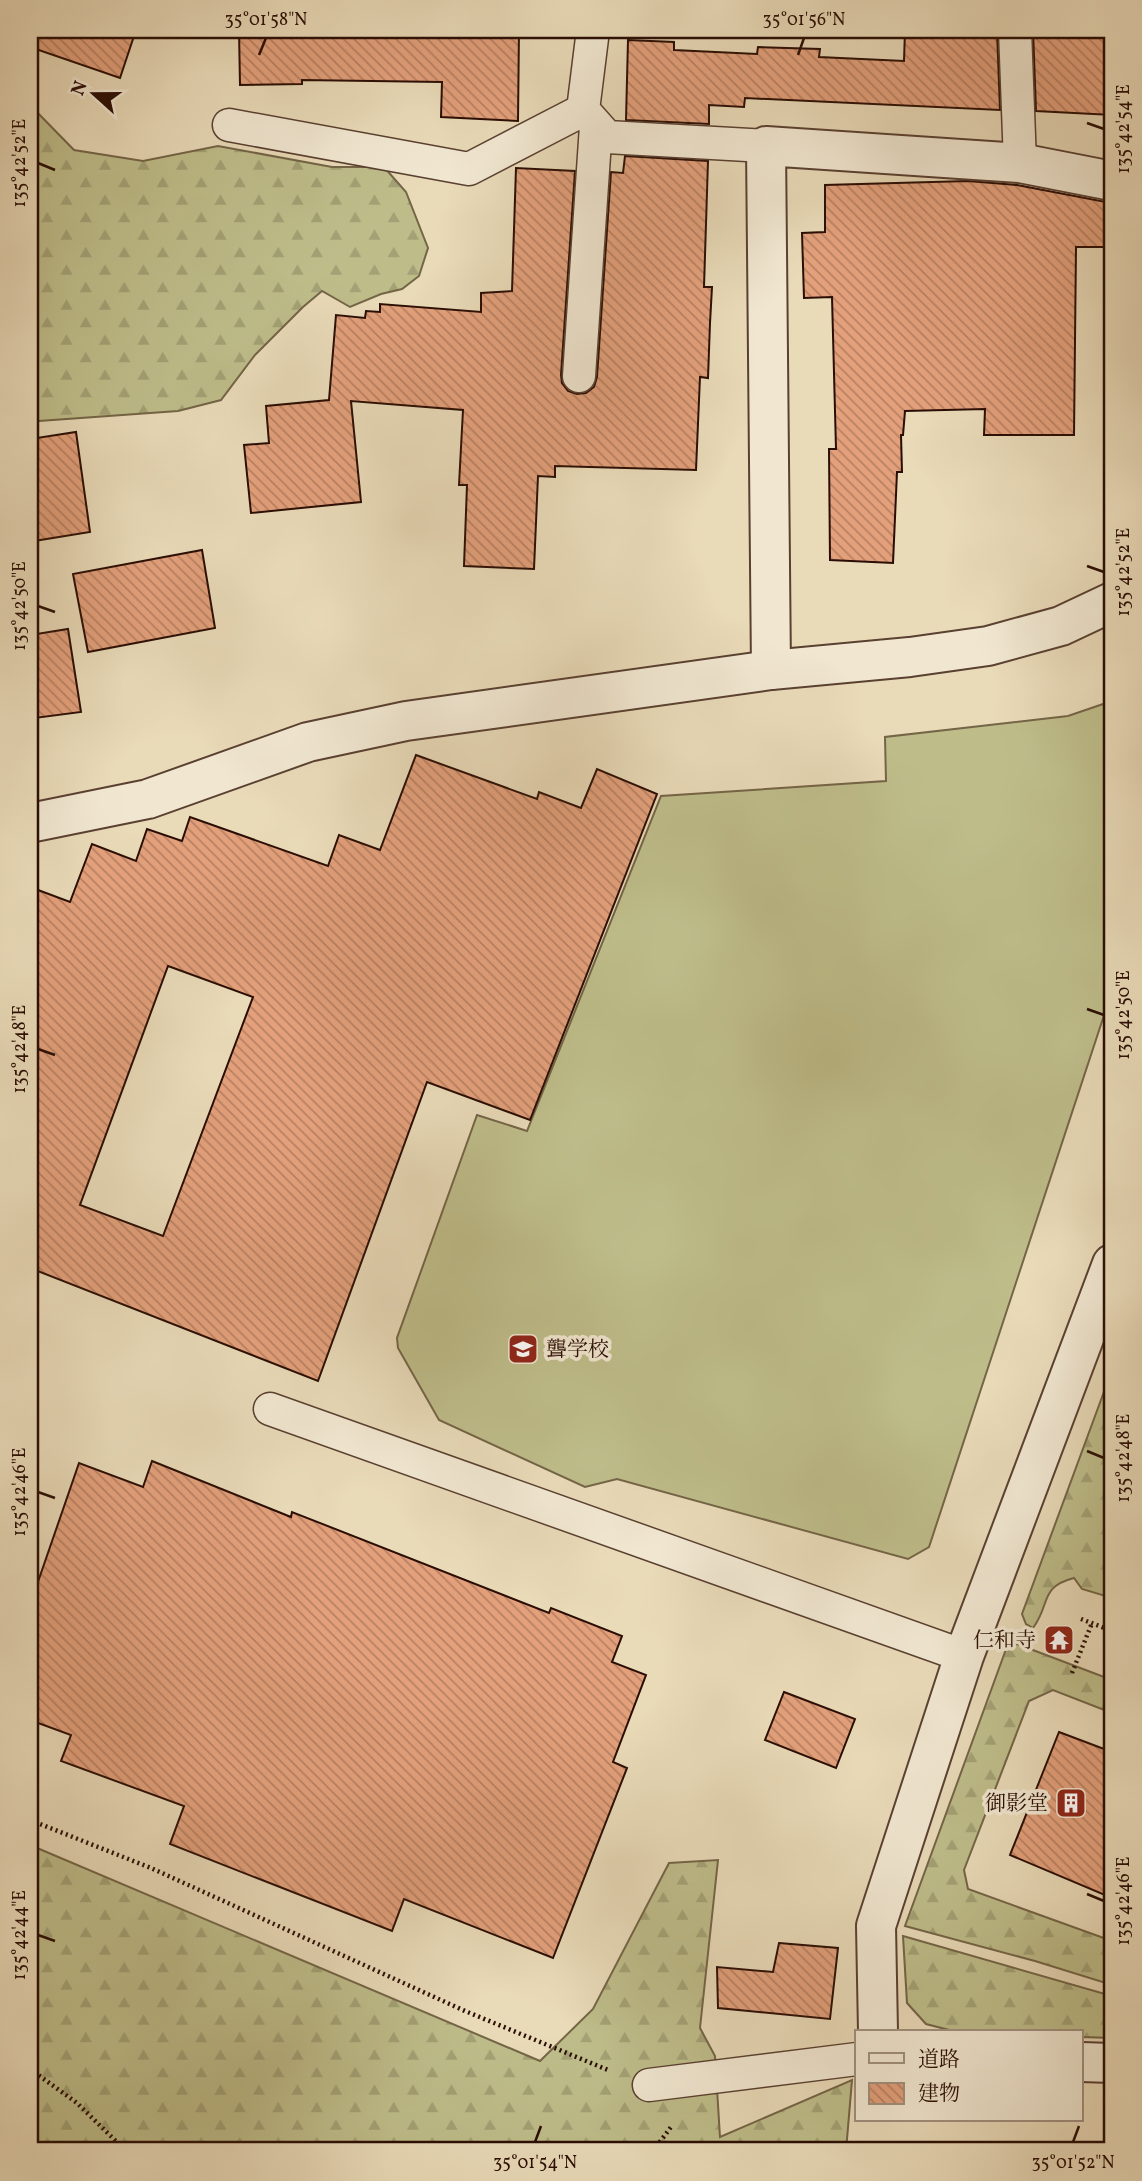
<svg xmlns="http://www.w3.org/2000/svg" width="1142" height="2181" viewBox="0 0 1142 2181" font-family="Vollkorn,'Noto Serif JP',serif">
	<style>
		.forest { fill: url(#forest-firs); stroke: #746547; stroke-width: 2 }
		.garden { fill: #bebd8a; stroke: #746547; stroke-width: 2 }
		.building { fill: url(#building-back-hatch); stroke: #2a0d04; stroke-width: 2; fill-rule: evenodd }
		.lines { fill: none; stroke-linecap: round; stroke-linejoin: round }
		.service-casing { stroke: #5a4031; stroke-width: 35 }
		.minor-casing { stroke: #5a4031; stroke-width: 42 }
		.path { stroke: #2a0d04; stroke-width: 4.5; stroke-dasharray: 2 3.5; stroke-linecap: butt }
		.service { stroke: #f1e7d1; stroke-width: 32 }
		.minor { stroke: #f1e7d1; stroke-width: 38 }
		.ticks { fill: none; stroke: #2a0d04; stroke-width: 2.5 }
		.labels { text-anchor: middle; stroke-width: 7; stroke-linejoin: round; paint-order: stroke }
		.poi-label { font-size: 21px; fill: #2a0d04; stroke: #f1e7d1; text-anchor: end }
		.neatline { fill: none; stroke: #2a0d04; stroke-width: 2.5 }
		.ticks-label { font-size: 18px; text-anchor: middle; fill: #2a0d04 }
	</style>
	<defs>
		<pattern id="forest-firs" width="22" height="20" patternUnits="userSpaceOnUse" patternTransform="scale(1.75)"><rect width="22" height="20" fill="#bebd8a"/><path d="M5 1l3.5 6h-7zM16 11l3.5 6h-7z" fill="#a3a175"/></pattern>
		<pattern id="building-back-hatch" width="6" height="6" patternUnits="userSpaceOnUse" patternTransform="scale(1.75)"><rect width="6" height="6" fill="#e3a07b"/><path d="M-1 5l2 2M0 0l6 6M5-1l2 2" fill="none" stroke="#b88163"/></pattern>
	</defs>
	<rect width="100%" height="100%" fill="#e9dab8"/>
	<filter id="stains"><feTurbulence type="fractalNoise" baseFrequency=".00286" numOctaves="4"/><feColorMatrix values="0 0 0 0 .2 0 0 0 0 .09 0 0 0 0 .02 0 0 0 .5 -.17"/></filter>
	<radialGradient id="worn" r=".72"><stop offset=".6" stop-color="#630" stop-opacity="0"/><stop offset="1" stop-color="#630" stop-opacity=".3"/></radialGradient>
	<!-- forest -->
	<g class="forest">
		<polygon points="30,105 74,150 143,161 218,146 332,167 384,167 406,192 428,248 419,276 402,289 381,294 350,307 322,291 303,307 255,355 221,400 178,411 39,421 30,425"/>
		<path d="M1112,1370V1598L1082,1589L1074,1578C1039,1587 1051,1604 1033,1628L1026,1624L1022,1614Z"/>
		<polygon points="1009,1641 1112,1680 1112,1713 1053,1690 1029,1701 964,1870 968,1889 1112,1941 1112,1985 1035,1961 905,1926"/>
		<polygon points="30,1845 540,2061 593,2009 669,1863 718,1860 700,2028 715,2056 720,2137 852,2080 846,2151 30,2151"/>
		<polygon points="903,1936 1112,1996 1112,2038 1081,2037 1081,2032 957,2032 926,2024 907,2003"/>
	</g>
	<!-- garden -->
	<polygon class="garden" points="1112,701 1112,991 929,1547 908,1559 617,1479 585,1487 439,1420 398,1348 397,1338 477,1115 527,1131 661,796 886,781 885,737 1068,716"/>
	<!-- building -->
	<g class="building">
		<polygon points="30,30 136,30 120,78 30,47"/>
		<polygon points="239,30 519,30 518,121 441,117 442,82 302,80 302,84 240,85"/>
		<polygon points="905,30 997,30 1000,110 745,98 744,107 709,105 709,124 626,120 628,40 674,42 674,50 757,54 758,47 820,49 819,57 904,61"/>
		<polygon points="1033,30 1112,30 1112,115 1036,111"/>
		<polygon points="625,156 708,161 704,287 712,287 710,323 708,378 700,377 696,470 555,466 555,477 538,476 534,569 464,566 467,485 459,485 463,410 351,401 361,502 251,513 244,445 269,443 266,406 329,400 336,315 365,318 366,311 380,312 380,304 481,312 481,293 512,291 516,168 575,171 561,375 562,383 568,391 577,394 586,393 594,387 597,377 611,172 623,173"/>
		<polygon points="968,181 1017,185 1106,202 1105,247 1076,247 1074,435 984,435 985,409 905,411 903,435 901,435 902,472 897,472 893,563 830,560 829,449 836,449 832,297 804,298 802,233 825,232 825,185"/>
		<polygon points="76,432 90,532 34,541 30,511 30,439"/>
		<polygon points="202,550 215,628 88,652 73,574"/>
		<polygon points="68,629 81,712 35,718 30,683 30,635"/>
		<path d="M416,755L537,799L539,792L581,808L597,769L657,794L530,1120L427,1082L318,1381L30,1268V887L70,902L92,844L136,861L147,829L182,841L190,817L328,866L339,835L380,850ZM168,966L253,997L163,1236L80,1205Z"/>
		<polygon points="152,1461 291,1517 292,1512 549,1613 551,1608 622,1636 612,1662 646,1675 613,1762 627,1768 553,1958 404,1899 392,1931 170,1844 184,1806 61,1761 71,1735 30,1720 30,1605 79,1463 143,1487"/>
		<polygon points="784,1692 855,1719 836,1768 765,1740"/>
		<polygon points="1059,1732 1112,1752 1112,1898 1010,1855"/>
		<polygon points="779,1943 838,1948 830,2019 718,2008 717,1967 773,1972"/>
	</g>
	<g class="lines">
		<!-- service casing -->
		<g class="service-casing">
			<g id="service">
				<polyline points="593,30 583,110 607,137 766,146"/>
				<polyline points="1015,30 1020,163"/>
				<polyline points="229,125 469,169 583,110"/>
				<polyline points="579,376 596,126"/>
				<polyline points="270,1409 964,1656"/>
				<polyline points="649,2085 857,2059"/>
			</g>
		</g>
		<!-- minor casing -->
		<g class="minor-casing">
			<g id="minor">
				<polyline points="771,670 766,146 1020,163 1112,181"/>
				<polyline points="30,823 148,799 308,742 406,721 771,670 910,657 988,646 1061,626 1112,602"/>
				<polyline points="878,2032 876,1926 964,1656 1112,1264"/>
				<polyline points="1081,2062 1112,2063"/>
			</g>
		</g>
		<!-- path -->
		<g class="path">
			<polyline points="1081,1619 1112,1631"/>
			<polyline points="1072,1673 1092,1623"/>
			<polyline points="30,1820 151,1868 465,2011 608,2070"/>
			<polyline points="30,2069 77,2103 125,2150 206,2144 223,2151"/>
			<polyline points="653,2151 671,2127"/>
		</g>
		<!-- service -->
		<use href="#service" class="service"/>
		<!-- minor -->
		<use href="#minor" class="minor"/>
	</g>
	<!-- ticks -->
	<path class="ticks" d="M259,55L266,38M798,55L804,38M1087,123L1104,129M38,163L55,170M1087,566L1104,572M38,606L55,612M1087,1009L1104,1015M38,1049L55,1055M1087,1451L1104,1458M38,1492L55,1498M1087,1894L1104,1901M38,1935L55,1941M535,2142L541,2126M1073,2142L1079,2126"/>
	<!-- icons -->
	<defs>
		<g id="school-square" transform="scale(1.575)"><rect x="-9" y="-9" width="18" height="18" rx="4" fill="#8f2418" stroke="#f1e7d1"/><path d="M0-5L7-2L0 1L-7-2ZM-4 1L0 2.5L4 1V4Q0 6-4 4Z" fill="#fff"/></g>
		<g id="temple-square" transform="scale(1.575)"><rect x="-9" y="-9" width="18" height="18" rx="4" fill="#8f2418" stroke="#f1e7d1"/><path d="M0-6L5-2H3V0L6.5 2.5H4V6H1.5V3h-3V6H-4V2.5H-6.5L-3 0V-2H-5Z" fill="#fff"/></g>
		<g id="building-square" transform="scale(1.575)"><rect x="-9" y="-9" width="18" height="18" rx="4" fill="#8f2418" stroke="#f1e7d1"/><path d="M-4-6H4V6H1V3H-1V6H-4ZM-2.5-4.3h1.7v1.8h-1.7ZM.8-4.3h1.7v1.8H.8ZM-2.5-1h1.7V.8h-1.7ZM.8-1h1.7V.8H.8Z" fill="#fff"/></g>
	</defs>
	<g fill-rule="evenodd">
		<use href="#school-square" x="523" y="1349"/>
		<use href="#temple-square" x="1059" y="1640"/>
		<use href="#building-square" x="1071" y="1803"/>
	</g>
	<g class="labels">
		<!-- poi labels -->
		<g class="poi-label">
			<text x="546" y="1356" text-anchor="start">聾学校</text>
			<text x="1036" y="1647">仁和寺</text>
			<text x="1048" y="1810">御影堂</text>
		</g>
	</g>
	<!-- margin -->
	<rect width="1142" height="2181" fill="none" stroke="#e9dab8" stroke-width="77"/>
	<!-- legend -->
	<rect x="855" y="2030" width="228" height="91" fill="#f1e7d1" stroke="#a1907f" stroke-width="2"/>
	<rect x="869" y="2053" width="35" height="10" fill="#f1e7d1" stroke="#a1907f" stroke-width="2"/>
	<text x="918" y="2066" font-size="21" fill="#2a0d04">道路</text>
	<rect x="869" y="2083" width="35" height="21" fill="url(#building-back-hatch)" stroke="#a1907f" stroke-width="2"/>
	<text x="918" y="2100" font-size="21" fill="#2a0d04">建物</text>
	<!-- north arrow -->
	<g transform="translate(94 94) rotate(291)" stroke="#f1e7d1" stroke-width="5" paint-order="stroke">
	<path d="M0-5L12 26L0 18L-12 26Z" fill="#2a0d04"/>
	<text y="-10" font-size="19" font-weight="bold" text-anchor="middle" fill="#2a0d04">N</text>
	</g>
	<rect x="38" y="38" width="1066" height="2104" class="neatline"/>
	<g class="ticks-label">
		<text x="266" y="25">35°01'58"N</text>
		<text x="804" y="25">35°01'56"N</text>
		<text transform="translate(1123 129) rotate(-90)" y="6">135°42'54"E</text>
		<text transform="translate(19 163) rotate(-90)" y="6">135°42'52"E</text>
		<text transform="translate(1123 572) rotate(-90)" y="6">135°42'52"E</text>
		<text transform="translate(19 606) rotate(-90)" y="6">135°42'50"E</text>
		<text transform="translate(1123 1015) rotate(-90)" y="6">135°42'50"E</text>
		<text transform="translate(19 1049) rotate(-90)" y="6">135°42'48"E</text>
		<text transform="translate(1123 1458) rotate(-90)" y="6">135°42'48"E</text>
		<text transform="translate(19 1492) rotate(-90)" y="6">135°42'46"E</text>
		<text transform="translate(1123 1901) rotate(-90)" y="6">135°42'46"E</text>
		<text transform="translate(19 1935) rotate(-90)" y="6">135°42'44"E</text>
		<text x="535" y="2168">35°01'54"N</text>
		<text x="1073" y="2168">35°01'52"N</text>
	</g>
	<rect width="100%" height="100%" filter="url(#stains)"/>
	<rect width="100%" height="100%" fill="url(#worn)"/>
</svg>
